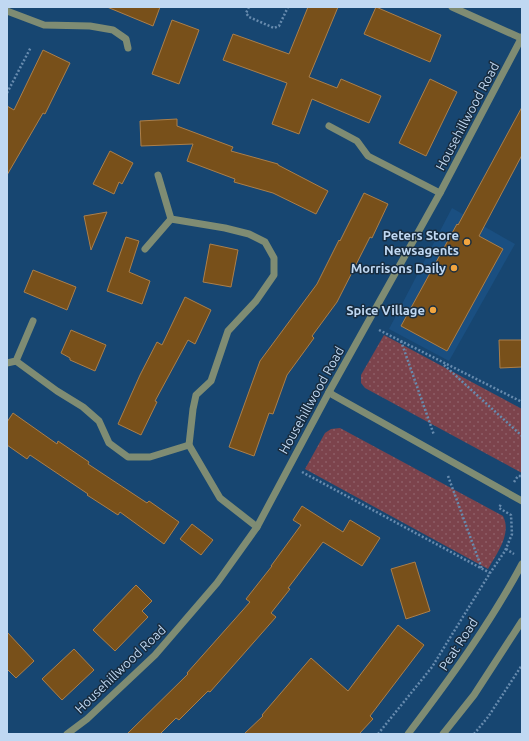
<svg xmlns="http://www.w3.org/2000/svg" width="529" height="741" viewBox="0 0 529 741" font-family="Ubuntu,sans-serif">
	<style>
		.built { fill: #1a4f81 }
		.grass { fill: url(#grass-dots) }
		.building { fill: #78501a; stroke: #ab7f4a }
		.lines { fill: none; stroke-linecap: round; stroke-linejoin: round }
		.path { stroke: #678bae; stroke-width: 2.5; stroke-dasharray: 2 2; stroke-linecap: butt }
		.minor { stroke: #7f8c73; stroke-width: 7 }
		.poi-dot { fill: #f1a540; stroke: #182c3f; stroke-width: 1.5 }
		.labels { text-anchor: middle; stroke-width: 3; stroke-linejoin: round; paint-order: stroke }
		.street-label { font-size: 13px; fill: #c0d8f2; stroke: #182c3f }
		.poi-label { font-size: 13px; font-weight: bold; fill: #c0d8f2; stroke: #182c3f; text-anchor: end }
	</style>
	<defs>
		<pattern id="grass-dots" width="8" height="8" patternUnits="userSpaceOnUse"><rect width="8" height="8" fill="#7c434c"/><path d="M2 2h.1M6 6h.1" fill="none" stroke="#8d5d66" stroke-width="1.8" stroke-linecap="round"/></pattern>
	</defs>
	<rect width="100%" height="100%" fill="#174671"/>
	<!-- built -->
	<polygon class="built" points="452,208 515,244 449,361 389,329"/>
	<!-- grass -->
	<g class="grass">
		<polygon points="384,335 522,409 522,473 365,388 361,383 361,375"/>
		<path d="M340,428L503,516C512,534 497,553 488,569L305,469L325,433L331,429Z"/>
	</g>
	<!-- building -->
	<g class="building">
		<polygon points="107,7 160,7 153,26"/>
		<polygon points="308,7 338,7 309,77 337,88 341,79 381,96 369,123 312,99 299,134 272,124 287,83 223,60 233,34 289,54"/>
		<polygon points="376,7 441,35 430,62 364,34"/>
		<polygon points="172,20 199,30 179,84 152,74"/>
		<polygon points="43,50 70,63 45,114 43,113 7,175 7,106 14,110"/>
		<polygon points="430,79 457,92 426,156 399,143"/>
		<polygon points="522,107 522,155 479,236 503,249 447,351 401,326 457,224 458,225"/>
		<polygon points="177,119 177,126 233,147 231,151 278,164 278,165 328,191 316,214 273,193 234,182 235,179 187,161 193,144 141,146 140,121"/>
		<polygon points="110,151 133,163 122,184 119,182 114,194 93,184"/>
		<polygon points="364,193 388,204 372,238 370,237 337,302 312,336 314,338 287,375 273,414 269,413 254,456 229,447 260,361 317,284 339,240 340,241"/>
		<polygon points="107,212 91,250 84,216"/>
		<polygon points="126,237 139,241 129,272 150,281 142,304 107,291"/>
		<polygon points="210,244 238,250 231,287 203,282"/>
		<polygon points="33,270 76,287 67,310 24,292"/>
		<polygon points="185,297 211,310 195,344 188,340 155,401 157,402 141,435 118,424 140,375 157,342 162,345"/>
		<polygon points="71,330 106,345 95,371 70,360 70,358 61,353"/>
		<polygon points="499,340 522,340 522,367 500,368"/>
		<polygon points="13,413 57,444 58,441 89,462 88,464 147,503 149,501 179,522 164,544 120,512 118,515 87,495 88,494 30,455 27,459 7,445 7,422"/>
		<polygon points="302,506 343,532 350,520 380,538 362,566 323,542 288,588 290,589 271,613 276,617 210,692 208,691 179,720 176,718 160,734 127,734 188,674 187,673 250,602 246,599 272,566 271,566 301,525 293,520"/>
		<polygon points="192,524 213,540 201,555 180,539"/>
		<polygon points="415,562 430,611 406,619 391,569"/>
		<polygon points="136,585 152,601 142,611 148,617 115,651 93,630"/>
		<polygon points="398,625 424,645 370,716 373,719 359,734 244,734 263,716 262,715 311,658 348,691"/>
		<polygon points="7,632 34,661 16,678 7,669"/>
		<polygon points="74,649 94,670 62,700 42,679"/>
	</g>
	<g class="lines">
		<!-- path -->
		<g class="path">
			<polyline points="249,7 246,13 249,17 274,28 279,26 288,7"/>
			<polyline points="7,93 31,47"/>
			<polyline points="379,330 522,402"/>
			<polyline points="401,341 434,435"/>
			<polyline points="444,365 522,436"/>
			<polyline points="302,472 490,573"/>
			<polyline points="448,476 482,569"/>
			<polyline points="514,482 518,476 522,476"/>
			<polyline points="506,549 514,554"/>
			<polyline points="378,734 432,667 490,573 505,551 512,534 511,515 499,508 501,504"/>
			<polyline points="474,734 488,717 522,665"/>
		</g>
		<!-- minor -->
		<g class="minor">
			<polyline points="452,7 521,38"/>
			<polyline points="7,11 44,25 90,26 113,30 126,39 128,48"/>
			<polyline points="329,126 357,141 368,156 440,193"/>
			<polyline points="171,219 225,228 249,234 265,242 274,258 274,275 256,301 228,331 211,381 196,395 193,409 189,445 220,498 257,527"/>
			<polyline points="145,249 171,219 158,175"/>
			<polyline points="16,361 57,391 83,407 99,421 109,443 128,457 150,457 189,445"/>
			<polyline points="7,363 16,361 33,321"/>
			<polyline points="329,392 333,395 522,501"/>
			<polyline points="67,734 87,719 155,655 217,583 257,527 329,392 440,193 522,37"/>
			<path d="M408,734C449,680 490,624 522,564"/>
			<polyline points="443,734 474,695 522,621"/>
		</g>
	</g>
	<!-- markers -->
	<g class="poi-dot">
		<circle cx="467" cy="242" r="4"/>
		<circle cx="454" cy="268" r="4"/>
		<circle cx="433" cy="310" r="4"/>
	</g>
	<g class="labels">
		<!-- street labels -->
		<g class="street-label">
			<text transform="translate(467 116) rotate(-62)" y="5">Househillwood Road</text>
			<text transform="translate(311 400) rotate(-61)" y="5">Househillwood Road</text>
			<text transform="translate(458 644) rotate(-57)" y="5">Peat Road</text>
			<text transform="translate(120 669) rotate(-44)" y="5">Househillwood Road</text>
		</g>
		<!-- poi labels -->
		<g class="poi-label">
			<text x="459" y="240">Peters Store<tspan x="459" dy="15">Newsagents</tspan></text>
			<text x="446" y="273">Morrisons Daily</text>
			<text x="425" y="315">Spice Village</text>
		</g>
	</g>
	<!-- border -->
	<rect width="529" height="741" fill="none" stroke="#c0d8f2" stroke-width="16"/>
</svg>
